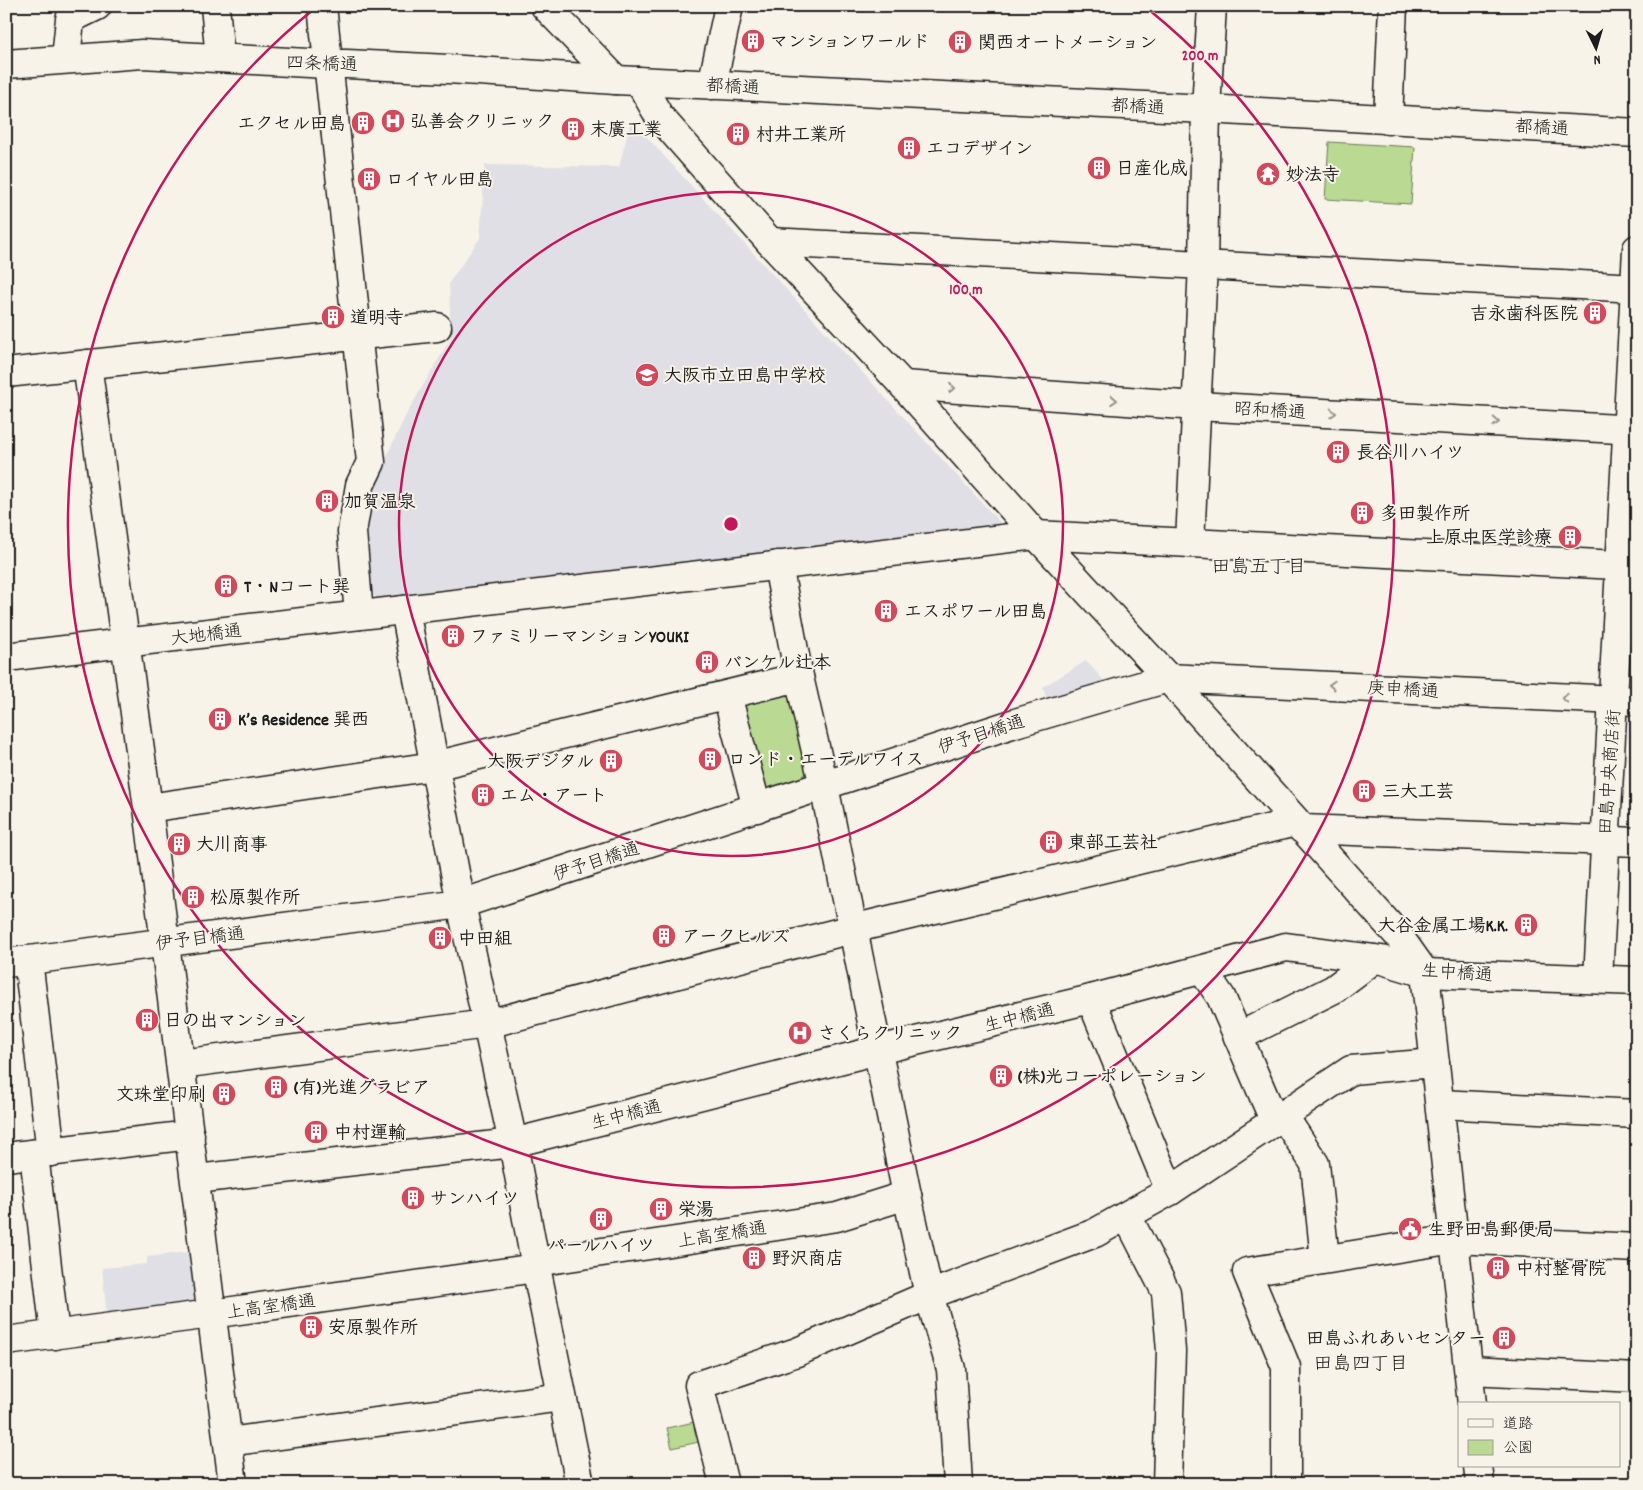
<svg xmlns="http://www.w3.org/2000/svg" width="1643" height="1490" viewBox="0 0 1643 1490" font-family="Dekko,'Klee One',sans-serif">
	<style>
		.built { fill: #dfdfe5 }
		.green { fill: #bad992; stroke: #6b7a57 }
		.lines { fill: none; stroke-linecap: round; stroke-linejoin: round }
		.minor-casing { stroke: #1c1c1c; stroke-width: 31 }
		.minor { stroke: #f7f3e8; stroke-width: 28 }
		.oneway { stroke: #94928c }
		.ring { fill: none; stroke: #c2185b; stroke-width: 2.5 }
		.labels { text-anchor: middle; stroke-width: 4; stroke-linejoin: round; paint-order: stroke }
		.poi-label { font-size: 18px; font-weight: bold; fill: #1c1c1c; stroke: #f7f3e8; text-anchor: start }
		.street-label { font-size: 18px; fill: #1c1c1c; stroke: #f7f3e8 }
		.neighbourhood-label { font-size: 19px; fill: #1c1c1c; stroke: #f7f3e8 }
		.centre { fill: #c2185b; stroke: #f7f3e8; stroke-width: 2.5 }
		.ring-label { font-size: 15px; text-anchor: middle; font-weight: bold; fill: #c2185b; stroke: #f7f3e8; stroke-width: 4; stroke-linejoin: round; paint-order: stroke }
	</style>
	<rect width="100%" height="100%" fill="#f7f3e8"/>
	<filter id="ink" filterUnits="userSpaceOnUse"><feTurbulence type="fractalNoise" baseFrequency=".02" numOctaves="2"/><feDisplacementMap in="SourceGraphic" scale="10" xChannelSelector="R" yChannelSelector="G"/><feConvolveMatrix kernelMatrix="1 2 1 2 8 2 1 2 1" color-interpolation-filters="sRGB"/></filter>
	<g filter="url(#ink)">
		<!-- built -->
		<g class="built">
			<polygon points="631,120 1005,528 378,599 367,590 360,537 371,489 407,413 451,338 449,283 480,238 485,165 619,167"/>
			<polygon points="1086,661 1108,685 1048,705 1043,687"/>
			<polygon points="189,1252 195,1299 187,1306 107,1317 102,1268 147,1264 147,1257"/>
		</g>
		<!-- green -->
		<g class="green">
			<polygon points="1329,142 1415,147 1411,204 1325,199"/>
			<polygon points="784,688 797,696 811,766 800,781 760,795 739,699"/>
			<polygon points="699,1421 703,1441 672,1448 667,1428"/>
		</g>
		<g class="lines">
			<!-- minor casing -->
			<g class="minor-casing">
				<g id="minor">
					<polyline points="215,6 220,58"/>
					<polyline points="322,6 371,462 360,485 352,532 359,615"/>
					<polyline points="545,6 616,80"/>
					<polyline points="66,59 70,19 97,6"/>
					<polyline points="6,64 142,54 327,64 347,64 448,69 616,80 1206,109 1637,133"/>
					<polyline points="639,81 659,116 770,242 903,385 1036,535 1168,678 1398,935 1425,973 1472,1404"/>
					<polyline points="712,85 729,6"/>
					<polyline points="1388,120 1393,6"/>
					<polyline points="770,242 1637,288"/>
					<polyline points="87,364 148,808 233,1484"/>
					<polyline points="6,373 437,327"/>
					<polyline points="903,385 1197,406 1637,430"/>
					<polyline points="1190,543 1203,265 1206,109 1212,6"/>
					<polyline points="778,565 799,677 824,786 907,1195 929,1295 951,1369 958,1484"/>
					<polyline points="405,610 461,904 513,1143 535,1262 580,1484"/>
					<polyline points="6,657 1036,535 1637,566"/>
					<polyline points="727,695 757,808"/>
					<polyline points="148,808 434,766 799,677"/>
					<polyline points="1302,829 1637,842"/>
					<polyline points="28,960 51,1152"/>
					<polyline points="6,963 461,904 1015,723 1168,678 1637,701"/>
					<polyline points="1203,971 1221,997 1274,1120"/>
					<polyline points="1598,979 1637,249"/>
					<polyline points="1091,999 1170,1191"/>
					<polyline points="1238,1037 1334,989 1374,959"/>
					<polyline points="181,1064 487,1024 852,929 1296,822"/>
					<polyline points="1440,1104 1637,1114"/>
					<polyline points="1283,1115 1315,1164 1325,1259"/>
					<polyline points="34,1154 55,1335"/>
					<polyline points="6,1157 190,1135"/>
					<polyline points="196,1179 513,1143 878,1050 1091,999 1286,947 1382,960 1425,973 1637,981"/>
					<polyline points="1127,1216 1166,1292 1171,1351 1167,1484"/>
					<polyline points="535,1262 837,1217 907,1195"/>
					<polyline points="6,1341 211,1314 536,1268"/>
					<polyline points="1469,1370 1637,1378"/>
					<polyline points="228,1442 562,1397"/>
					<polyline points="1478,1466 1480,1484"/>
					<polyline points="724,1484 699,1385 797,1352 929,1295 1095,1233 1170,1191 1351,1070 1435,1063"/>
					<polyline points="1286,1484 1286,1367 1247,1272 1454,1239 1637,1248"/>
				</g>
			</g>
			<!-- minor -->
			<use href="#minor" class="minor"/>
		</g>
		<!-- one-way arrows -->
		<defs><path id="oneway-chevron" d="M-2-3.5L2.5 0L-2 3.5" fill="none" stroke-width="1.6" stroke-linecap="round" stroke-linejoin="round" transform="scale(1.25)"/></defs>
		<g class="oneway">
			<use href="#oneway-chevron" transform="translate(952 388) rotate(4)"/>
			<use href="#oneway-chevron" transform="translate(1114 400) rotate(4)"/>
			<use href="#oneway-chevron" transform="translate(1333 413) rotate(3)"/>
			<use href="#oneway-chevron" transform="translate(1496 422) rotate(3)"/>
			<use href="#oneway-chevron" transform="translate(1332 685) rotate(-177)"/>
			<use href="#oneway-chevron" transform="translate(1565 698) rotate(-177)"/>
		</g>
	</g>
	<!-- distance rings -->
	<g class="ring">
		<circle cx="731" cy="524" r="332"/>
		<path d="M1148 9A663 663 0 1 1 314 9"/>
	</g>
	<!-- icons -->
	<defs>
		<g id="building-disc" transform="scale(1.25)"><circle r="9.5" fill="#d1495b" stroke="#f7f3e8"/><path d="M-4-6H4V6H1V3H-1V6H-4ZM-2.5-4.3h1.7v1.8h-1.7ZM.8-4.3h1.7v1.8H.8ZM-2.5-1h1.7V.8h-1.7ZM.8-1h1.7V.8H.8Z" fill="#fff"/></g>
		<g id="hospital-disc" transform="scale(1.25)"><circle r="9.5" fill="#d1495b" stroke="#f7f3e8"/><path d="M-5-5h3v3.5h4V-5h3V5h-3V1.5h-4V5h-3Z" fill="#fff"/></g>
		<g id="temple-disc" transform="scale(1.25)"><circle r="9.5" fill="#d1495b" stroke="#f7f3e8"/><path d="M0-6L5-2H3V0L6.5 2.5H4V6H1.5V3h-3V6H-4V2.5H-6.5L-3 0V-2H-5Z" fill="#fff"/></g>
		<g id="school-disc" transform="scale(1.25)"><circle r="9.5" fill="#d1495b" stroke="#f7f3e8"/><path d="M0-5L7-2L0 1L-7-2ZM-4 1L0 2.5L4 1V4Q0 6-4 4Z" fill="#fff"/></g>
		<g id="civic-disc" transform="scale(1.25)"><circle r="9.5" fill="#d1495b" stroke="#f7f3e8"/><path d="M-.6-6.5H3V-4.5H.6V-3L4-1V1h2V6H-6V1h2V-1L-.6-3ZM-1.2 2.5V6h2.4V2.5Z" fill="#fff"/></g>
	</defs>
	<g fill-rule="evenodd">
		<use href="#building-disc" x="753" y="41"/>
		<use href="#building-disc" x="960" y="42"/>
		<use href="#hospital-disc" x="393" y="121"/>
		<use href="#building-disc" x="363" y="123"/>
		<use href="#building-disc" x="573" y="129"/>
		<use href="#building-disc" x="738" y="134"/>
		<use href="#building-disc" x="909" y="148"/>
		<use href="#building-disc" x="1099" y="168"/>
		<use href="#temple-disc" x="1268" y="174"/>
		<use href="#building-disc" x="369" y="179"/>
		<use href="#building-disc" x="1595" y="313"/>
		<use href="#building-disc" x="333" y="317"/>
		<use href="#school-disc" x="647" y="375"/>
		<use href="#building-disc" x="1338" y="452"/>
		<use href="#building-disc" x="327" y="501"/>
		<use href="#building-disc" x="1362" y="513"/>
		<use href="#building-disc" x="1570" y="537"/>
		<use href="#building-disc" x="226" y="586"/>
		<use href="#building-disc" x="886" y="611"/>
		<use href="#building-disc" x="453" y="636"/>
		<use href="#building-disc" x="707" y="662"/>
		<use href="#building-disc" x="220" y="719"/>
		<use href="#building-disc" x="710" y="759"/>
		<use href="#building-disc" x="611" y="761"/>
		<use href="#building-disc" x="1364" y="791"/>
		<use href="#building-disc" x="483" y="795"/>
		<use href="#building-disc" x="1051" y="842"/>
		<use href="#building-disc" x="179" y="844"/>
		<use href="#building-disc" x="193" y="897"/>
		<use href="#building-disc" x="1526" y="925"/>
		<use href="#building-disc" x="664" y="936"/>
		<use href="#building-disc" x="440" y="938"/>
		<use href="#building-disc" x="147" y="1020"/>
		<use href="#hospital-disc" x="800" y="1033"/>
		<use href="#building-disc" x="1001" y="1076"/>
		<use href="#building-disc" x="276" y="1087"/>
		<use href="#building-disc" x="224" y="1094"/>
		<use href="#building-disc" x="316" y="1132"/>
		<use href="#building-disc" x="413" y="1198"/>
		<use href="#building-disc" x="661" y="1209"/>
		<use href="#building-disc" x="601" y="1219"/>
		<use href="#civic-disc" x="1410" y="1229"/>
		<use href="#building-disc" x="754" y="1258"/>
		<use href="#building-disc" x="1498" y="1268"/>
		<use href="#building-disc" x="311" y="1327"/>
		<use href="#building-disc" x="1504" y="1338"/>
	</g>
	<g class="labels">
		<!-- poi labels -->
		<g class="poi-label">
			<text x="770" y="47">マンションワールド</text>
			<text x="978" y="48">関西オートメーション</text>
			<text x="410" y="127">弘善会クリニック</text>
			<text x="346" y="129" text-anchor="end">エクセル田島</text>
			<text x="590" y="135">末廣工業</text>
			<text x="756" y="140">村井工業所</text>
			<text x="926" y="154">エコデザイン</text>
			<text x="1116" y="174">日産化成</text>
			<text x="1286" y="180">妙法寺</text>
			<text x="386" y="185">ロイヤル田島</text>
			<text x="1578" y="319" text-anchor="end">吉永歯科医院</text>
			<text x="350" y="323">道明寺</text>
			<text x="664" y="381">大阪市立田島中学校</text>
			<text x="1356" y="458">長谷川ハイツ</text>
			<text x="344" y="507">加賀温泉</text>
			<text x="1380" y="519">多田製作所</text>
			<text x="1552" y="543" text-anchor="end">上原中医学診療</text>
			<text x="244" y="592">T・Nコート巽</text>
			<text x="904" y="617">エスポワール田島</text>
			<text x="470" y="642">ファミリーマンションYOUKI</text>
			<text x="724" y="668">バンケル辻本</text>
			<text x="238" y="725">K’s Residence 巽西</text>
			<text x="728" y="765">ロンド・エーデルワイス</text>
			<text x="594" y="767" text-anchor="end">大阪デジタル</text>
			<text x="1382" y="797">三大工芸</text>
			<text x="500" y="801">エム・アート</text>
			<text x="1068" y="848">東部工芸社</text>
			<text x="196" y="850">大川商事</text>
			<text x="210" y="903">松原製作所</text>
			<text x="1508" y="931" text-anchor="end">大谷金属工場K.K.</text>
			<text x="682" y="942">アークヒルズ</text>
			<text x="458" y="944">中田組</text>
			<text x="164" y="1026">日の出マンション</text>
			<text x="818" y="1039">さくらクリニック</text>
			<text x="1018" y="1082">(株)光コーポレーション</text>
			<text x="294" y="1093">(有)光進グラビア</text>
			<text x="206" y="1100" text-anchor="end">文珠堂印刷</text>
			<text x="334" y="1138">中村運輸</text>
			<text x="430" y="1204">サンハイツ</text>
			<text x="678" y="1215">栄湯</text>
			<text x="1428" y="1235">生野田島郵便局</text>
			<text x="601" y="1251" text-anchor="middle">パールハイツ</text>
			<text x="772" y="1264">野沢商店</text>
			<text x="1516" y="1274">中村整骨院</text>
			<text x="328" y="1333">安原製作所</text>
			<text x="1486" y="1344" text-anchor="end">田島ふれあいセンター</text>
		</g>
		<!-- street labels -->
		<g class="street-label">
			<text transform="translate(322 63) rotate(2)" y="6">四条橋通</text>
			<text transform="translate(733 86) rotate(3)" y="6">都橋通</text>
			<text transform="translate(1138 106) rotate(3)" y="6">都橋通</text>
			<text transform="translate(1542 127) rotate(3)" y="6">都橋通</text>
			<text transform="translate(1270 410) rotate(3)" y="6">昭和橋通</text>
			<text transform="translate(206 634) rotate(-7)" y="6">大地橋通</text>
			<text transform="translate(1403 689) rotate(3)" y="6">庚申橋通</text>
			<text transform="translate(981 734) rotate(-18)" y="6">伊予目橋通</text>
			<text transform="translate(1609 772) rotate(-86)" y="6">田島中央商店街</text>
			<text transform="translate(596 861) rotate(-18)" y="6">伊予目橋通</text>
			<text transform="translate(200 938) rotate(-7)" y="6">伊予目橋通</text>
			<text transform="translate(1457 972) rotate(4)" y="6">生中橋通</text>
			<text transform="translate(1019 1017) rotate(-14)" y="6">生中橋通</text>
			<text transform="translate(626 1114) rotate(-14)" y="6">生中橋通</text>
			<text transform="translate(722 1234) rotate(-9)" y="6">上高室橋通</text>
			<text transform="translate(271 1306) rotate(-8)" y="6">上高室橋通</text>
		</g>
		<!-- neighbourhood labels -->
		<g class="neighbourhood-label">
			<text x="1259" y="572">田島五丁目</text>
			<text x="1361" y="1369">田島四丁目</text>
		</g>
	</g>
	<circle cx="731" cy="524" r="8" class="centre"/>
	<g class="ring-label">
		<text x="1200" y="60">200 m</text>
		<text x="966" y="294">100 m</text>
	</g>
	<!-- margin -->
	<rect width="1643" height="1490" fill="none" stroke="#f7f3e8" stroke-width="25"/>
	<rect x="12" y="12" width="1618" height="1465" fill="none" stroke="#1c1c1c" stroke-width="2" filter="url(#ink)"/>
	<!-- legend -->
	<rect x="1458" y="1402" width="162" height="65" fill="#f7f3e8" stroke="#9f9d96"/>
	<rect x="1468" y="1419" width="25" height="8" fill="#f7f3e8" stroke="#9f9d96"/>
	<text x="1503" y="1428" font-size="15" fill="#1c1c1c">道路</text>
	<rect x="1468" y="1440" width="25" height="15" fill="#bad992" stroke="#9f9d96"/>
	<text x="1503" y="1452" font-size="15" fill="#1c1c1c">公園</text>
	<!-- north arrow -->
	<g transform="translate(1596 48) rotate(175)" stroke="#f7f3e8" stroke-width="4" paint-order="stroke">
	<path d="M0-4L9 19L0 12L-9 19Z" fill="#1c1c1c"/>
	<text y="-8" font-size="14" font-weight="bold" text-anchor="middle" fill="#1c1c1c">N</text>
	</g>
</svg>
